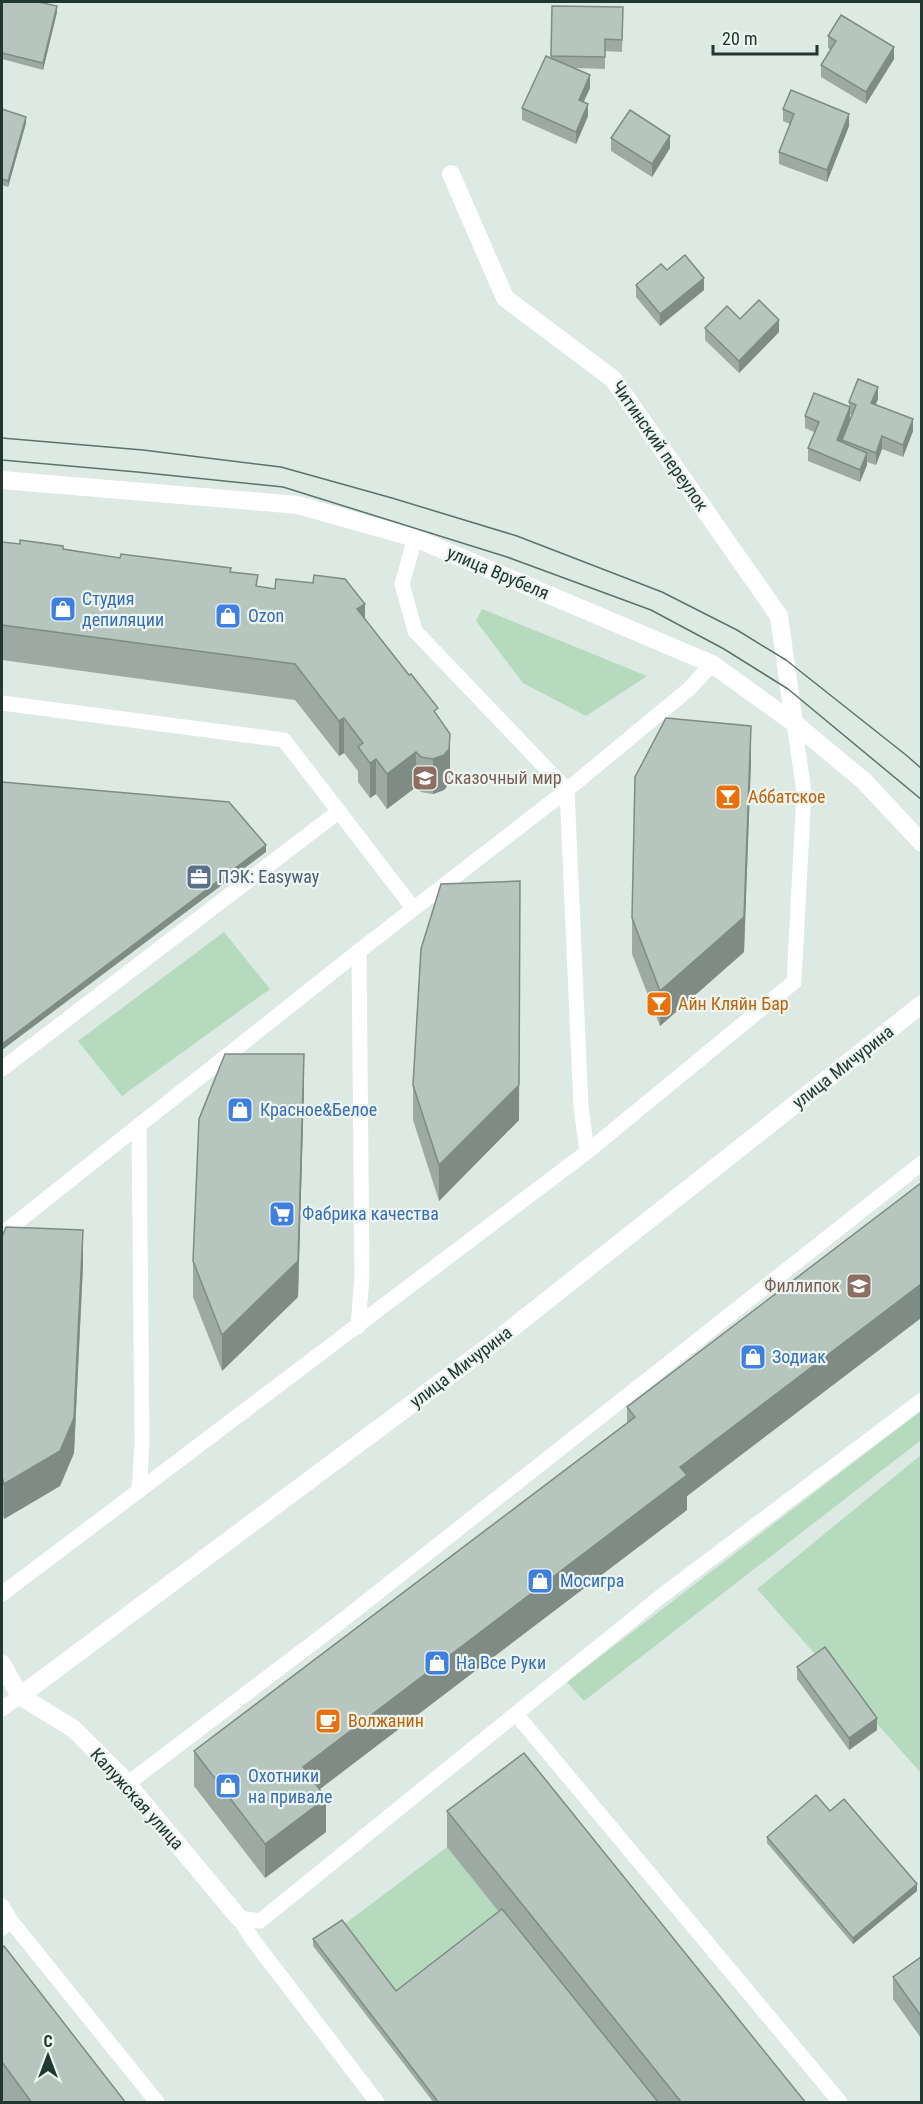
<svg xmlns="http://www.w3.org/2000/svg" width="923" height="2104" viewBox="0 0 923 2104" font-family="'Roboto Condensed',sans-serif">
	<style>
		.park { fill: #b6dabd }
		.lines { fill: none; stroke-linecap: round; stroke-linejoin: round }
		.lane { stroke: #fff; stroke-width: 15 }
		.street { stroke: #fff; stroke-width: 18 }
		.tram { stroke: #59746a; stroke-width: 1.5 }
		.wall { fill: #9daaa3; fill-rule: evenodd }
		.shaded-wall { fill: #7f8b85 }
		.building { fill: #b6c6be; stroke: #7f8b85; stroke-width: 1.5 }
		.labels { text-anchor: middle; stroke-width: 4.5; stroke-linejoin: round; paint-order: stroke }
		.street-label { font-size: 18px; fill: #20382f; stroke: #edf6f1 }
		.shop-label { font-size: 18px; fill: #366cbe; stroke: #edf6f1; text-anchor: start }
		.education-label { font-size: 18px; fill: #785e54; stroke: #edf6f1; text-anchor: start }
		.food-label { font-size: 18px; fill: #c56008; stroke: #edf6f1; text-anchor: start }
		.service-label { font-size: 18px; fill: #4e5e75; stroke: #edf6f1; text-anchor: start }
	</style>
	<rect width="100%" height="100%" fill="#dde9e3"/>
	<!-- park -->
	<g class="park">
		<polygon points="482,609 647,676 586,716 523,683 476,621"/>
		<polygon points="224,932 270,989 122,1096 78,1041"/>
		<polygon points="921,1411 921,1440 584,1701 567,1682"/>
		<polygon points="921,1455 921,1773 757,1589"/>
		<polygon points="447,1847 502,1915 396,1997 342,1926"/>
	</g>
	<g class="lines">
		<!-- lane -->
		<g class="lane">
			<polyline points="415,538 402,584 415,631 567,790 581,1107 587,1152"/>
			<polyline points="2,703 284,740 413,908"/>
			<polyline points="2,1069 338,812"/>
			<polyline points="2,1234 359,951 567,790 689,689 712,664"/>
			<polyline points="358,1327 362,1276 359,951"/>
			<polyline points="139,1491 142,1443 139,1125"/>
			<polyline points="2,1594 587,1152 794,982 804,792 794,723"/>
			<polyline points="2,1709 20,1696"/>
			<polyline points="516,1714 840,2102"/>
			<polyline points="127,1784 334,1627 922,1163"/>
			<polyline points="2,1906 11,1921 2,1928"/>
			<polyline points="239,1918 260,1921 660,1597 922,1400"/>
			<polyline points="239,1918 253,1940 377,2102"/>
			<polyline points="11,1921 157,2102"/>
		</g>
		<!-- street -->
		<g class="street">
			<polyline points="451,174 505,298 613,379 779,616 794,723"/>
			<polyline points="2,480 298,505 415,538 712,664 794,723 864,781 922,843"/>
			<polyline points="2,1664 20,1696 74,1729 120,1775 239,1918"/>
			<polyline points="20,1696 488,1347 922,1004"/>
		</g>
		<!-- tram -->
		<g class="tram">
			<polyline points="2,438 143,450 281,467 392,498 517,536 662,592 737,630 786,660 906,755 922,769"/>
			<polyline points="2,460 137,472 283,487 507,557 651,610 724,649 788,689 922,800"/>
		</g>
	</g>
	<!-- wall -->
	<g class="wall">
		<polygon points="2,2 57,12 43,70 2,59"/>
		<polygon points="552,6 623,7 622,52 605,51 605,69 574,68 590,88 583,102 588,116 576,144 522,120 522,108 551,58"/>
		<polygon points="828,36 894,59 866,104 821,77 821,65 831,50 828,48"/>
		<polygon points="2,109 26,123 8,187 2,185"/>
		<polygon points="783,109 849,126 827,182 779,164 779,152 790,124 783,121"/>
		<polygon points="611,138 670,148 652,177 611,151"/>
		<polygon points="667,270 704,290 660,326 636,297 636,285"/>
		<polygon points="740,319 779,332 739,373 705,340 705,328"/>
		<path d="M878,399L876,404L913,431L903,457L882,449L876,465L867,462V465L860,482L808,461V448L814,432L805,428V416L849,407V402ZM850,414L852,415L842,440V443L841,442Z"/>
		<polygon points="2,542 63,549 120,558 231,572 258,587 365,619 438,716 450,769 449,784 444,790 433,794 421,792 416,787 387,809 376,794 370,798 358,782 358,771 344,753 339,756 295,700 2,660"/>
		<polygon points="751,761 744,952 660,1026 632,954 632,918"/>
		<polygon points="413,1085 519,1120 439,1201 413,1120"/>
		<polygon points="304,1089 298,1297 222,1371 193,1297 193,1261"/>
		<polygon points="921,1183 921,1318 687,1496 687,1510 319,1789 326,1832 265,1878 194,1786 194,1751 627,1423 627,1407"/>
		<polygon points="2,1237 83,1265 74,1453 60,1486 4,1519 2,1512"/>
		<polygon points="797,1667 877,1730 849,1750 797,1679"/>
		<polygon points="447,1811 806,2103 434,2103 313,1946 313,1939 396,1991 499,1912 447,1847"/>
		<polygon points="830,1811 917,1891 853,1944 767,1843 767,1837"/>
		<polygon points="2,1949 126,2103 5,2103 2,2098"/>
		<polygon points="921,1957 921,2038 893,1999 893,1977"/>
	</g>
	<!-- shaded-wall -->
	<g class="shaded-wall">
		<polygon points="57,6 57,12 43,70 43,63"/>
		<polygon points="894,47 894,59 866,104 866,92"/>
		<polygon points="590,75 590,88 579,112 579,100"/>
		<polygon points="588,104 588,116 576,144 576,132"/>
		<polygon points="849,114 849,126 827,182 827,170"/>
		<polygon points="26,117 26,123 8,187 8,181"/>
		<polygon points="670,136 670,148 652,177 652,164"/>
		<polygon points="704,278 704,290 660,326 660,314"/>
		<polygon points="779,320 779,332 739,373 739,361"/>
		<polygon points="878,387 878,399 871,415 871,403"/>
		<polygon points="850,407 850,420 837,453 837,440"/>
		<polygon points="913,419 913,431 903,457 903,445"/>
		<polygon points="882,436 882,449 876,465 876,453"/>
		<polygon points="867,453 867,465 860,482 860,470"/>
		<polygon points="365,604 365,639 357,609"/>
		<polygon points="344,718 344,753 339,756 339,721"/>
		<polygon points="751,726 751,761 744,952 660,1026 660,991"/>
		<polygon points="450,734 450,769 449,784 444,790 433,794 433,759"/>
		<polygon points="416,752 416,787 387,809 387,774"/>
		<polygon points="376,759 376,794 370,798 370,763"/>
		<polygon points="266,845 266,852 2,1050 2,1044"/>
		<polygon points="520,881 519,1120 439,1201 439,1165"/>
		<polygon points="304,1054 304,1089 298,1297 222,1371 222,1335"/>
		<polygon points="83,1230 83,1265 74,1453 60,1486 4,1519 4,1484"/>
		<polygon points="921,1284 921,1318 687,1496 687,1510 303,1802 303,1767 680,1467"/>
		<polygon points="877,1718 877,1730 849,1750 849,1738"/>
		<polygon points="326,1798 326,1832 265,1878 265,1844"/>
		<polygon points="917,1884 917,1891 853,1944 853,1938"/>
	</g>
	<!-- building -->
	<g class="building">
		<polygon points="2,2 39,2 57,6 43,63 2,53"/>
		<polygon points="552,6 623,7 622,40 605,39 605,57 551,56"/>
		<polygon points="841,15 894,47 866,92 821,65 836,41 828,36"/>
		<polygon points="546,56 590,75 579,100 588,104 576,132 522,108"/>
		<polygon points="791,90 849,114 827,170 779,152 794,114 783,109"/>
		<polygon points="2,109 26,117 8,181 2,179"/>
		<polygon points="630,110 670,136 652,164 611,138"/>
		<polygon points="685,255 704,278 660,314 636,285 661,264 667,270"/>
		<polygon points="759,300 779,320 739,361 705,328 727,306 740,319"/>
		<polygon points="858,379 878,387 871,403 913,419 903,445 882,436 876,453 842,440 856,405 849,402"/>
		<polygon points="814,393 850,407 837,440 867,453 860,470 808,448 819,422 805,416"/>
		<polygon points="20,540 63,546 63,549 120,558 121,554 231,568 230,572 258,575 256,586 275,589 276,579 313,583 314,575 345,579 365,604 357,609 409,675 411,674 438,708 434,711 450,734 449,749 444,755 433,759 421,757 416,752 387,774 376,759 370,763 358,747 363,743 344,718 339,721 295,664 2,625 2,542 20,544"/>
		<polygon points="666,718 751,726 744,917 660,991 632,918 635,777"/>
		<polygon points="2,782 229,802 266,845 2,1044"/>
		<polygon points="520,881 519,1085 439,1165 413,1085 421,949 441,884"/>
		<polygon points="225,1054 304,1054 298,1261 222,1335 193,1261 199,1119"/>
		<polygon points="921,1183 921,1284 680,1467 687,1475 303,1767 326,1798 265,1844 194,1751 635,1417 627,1407"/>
		<polygon points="6,1227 83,1230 74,1418 60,1451 4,1484 2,1477 2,1237"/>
		<polygon points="825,1647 877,1718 849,1738 797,1667"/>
		<polygon points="524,1753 806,2103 682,2103 447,1811"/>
		<polygon points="816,1795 830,1811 844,1799 917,1884 853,1938 767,1837"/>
		<polygon points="502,1909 659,2103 439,2103 313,1939 342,1920 396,1991"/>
		<polygon points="4,1946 126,2103 32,2103 2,2062 2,1949"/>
		<polygon points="921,1957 921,2016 893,1977"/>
	</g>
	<!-- icons -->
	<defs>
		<g id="shop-square" transform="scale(1.35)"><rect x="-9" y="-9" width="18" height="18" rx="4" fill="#3f7fe0" stroke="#edf6f1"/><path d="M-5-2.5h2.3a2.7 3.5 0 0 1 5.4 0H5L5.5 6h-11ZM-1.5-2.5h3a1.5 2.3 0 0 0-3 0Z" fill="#fff"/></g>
		<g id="school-square" transform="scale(1.35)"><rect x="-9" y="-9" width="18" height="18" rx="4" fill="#8d6e63" stroke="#edf6f1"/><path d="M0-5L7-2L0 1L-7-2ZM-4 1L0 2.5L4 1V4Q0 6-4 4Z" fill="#fff"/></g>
		<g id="bar-square" transform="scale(1.35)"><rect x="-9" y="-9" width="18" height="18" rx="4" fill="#e8710a" stroke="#edf6f1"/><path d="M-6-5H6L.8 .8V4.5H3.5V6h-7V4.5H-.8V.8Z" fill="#fff"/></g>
		<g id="office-square" transform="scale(1.35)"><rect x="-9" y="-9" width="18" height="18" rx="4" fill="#5c6f8a" stroke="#edf6f1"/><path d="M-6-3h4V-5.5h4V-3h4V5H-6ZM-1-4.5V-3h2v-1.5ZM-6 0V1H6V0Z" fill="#fff"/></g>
		<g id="supermarket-square" transform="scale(1.35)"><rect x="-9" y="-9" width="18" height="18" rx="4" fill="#3f7fe0" stroke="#edf6f1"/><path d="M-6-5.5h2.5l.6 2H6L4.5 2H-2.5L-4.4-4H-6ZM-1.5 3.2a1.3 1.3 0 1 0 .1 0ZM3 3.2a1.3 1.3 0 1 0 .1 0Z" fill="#fff"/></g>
		<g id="cafe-square" transform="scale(1.35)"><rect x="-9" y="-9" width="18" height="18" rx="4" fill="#e8710a" stroke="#edf6f1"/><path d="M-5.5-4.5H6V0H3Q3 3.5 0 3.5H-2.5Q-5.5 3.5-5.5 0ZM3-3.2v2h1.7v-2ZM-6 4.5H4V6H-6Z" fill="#fff"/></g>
	</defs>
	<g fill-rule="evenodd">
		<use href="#shop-square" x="63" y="609"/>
		<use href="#shop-square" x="228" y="616"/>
		<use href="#school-square" x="425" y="778"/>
		<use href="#bar-square" x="728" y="797"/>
		<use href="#office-square" x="199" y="877"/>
		<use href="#bar-square" x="659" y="1004"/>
		<use href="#shop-square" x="240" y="1110"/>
		<use href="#supermarket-square" x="282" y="1214"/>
		<use href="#school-square" x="859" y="1286"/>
		<use href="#shop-square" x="753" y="1357"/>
		<use href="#shop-square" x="540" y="1581"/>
		<use href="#shop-square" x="437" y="1663"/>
		<use href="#cafe-square" x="328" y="1721"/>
		<use href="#shop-square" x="228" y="1786"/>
	</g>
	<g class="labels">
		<!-- street labels -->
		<g class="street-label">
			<text transform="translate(660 446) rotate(55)" y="6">Читинский переулок</text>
			<text transform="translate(498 573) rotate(23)" y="6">улица Врубеля</text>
			<text transform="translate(843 1067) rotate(-38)" y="6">улица Мичурина</text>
			<text transform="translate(461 1367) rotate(-37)" y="6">улица Мичурина</text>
			<text transform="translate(137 1799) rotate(48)" y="6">Калужская улица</text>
		</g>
		<!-- shop labels -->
		<g class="shop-label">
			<text x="82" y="605">Студия<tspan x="82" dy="21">депиляции</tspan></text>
			<text x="248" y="622">Ozon</text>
			<text x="260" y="1116">Красное&amp;Белое</text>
			<text x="302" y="1220">Фабрика качества</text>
			<text x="772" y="1363">Зодиак</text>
			<text x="560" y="1587">Мосигра</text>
			<text x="456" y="1669">На Все Руки</text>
			<text x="248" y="1782">Охотники<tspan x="248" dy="21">на привале</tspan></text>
		</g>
		<!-- education labels -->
		<g class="education-label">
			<text x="444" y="784">Сказочный мир</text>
			<text x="840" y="1292" text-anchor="end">Филлипок</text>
		</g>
		<!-- food labels -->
		<g class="food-label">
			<text x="748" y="803">Аббатское</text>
			<text x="678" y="1010">Айн Кляйн Бар</text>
			<text x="348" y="1727">Волжанин</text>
		</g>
		<!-- service labels -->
		<g class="service-label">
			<text x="218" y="883">ПЭК: Easyway</text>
		</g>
	</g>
	<!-- border -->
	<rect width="923" height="2104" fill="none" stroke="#20382f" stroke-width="6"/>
	<!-- north arrow -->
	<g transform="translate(48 2056)" stroke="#edf6f1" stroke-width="4.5" paint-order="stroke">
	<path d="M0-4.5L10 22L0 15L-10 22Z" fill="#20382f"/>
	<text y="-9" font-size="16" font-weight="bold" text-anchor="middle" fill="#20382f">С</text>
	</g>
	<!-- scale -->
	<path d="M713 45v9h104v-9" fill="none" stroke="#20382f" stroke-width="3"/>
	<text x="722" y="45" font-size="18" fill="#20382f" stroke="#edf6f1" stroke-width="4.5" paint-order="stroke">20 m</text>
</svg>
